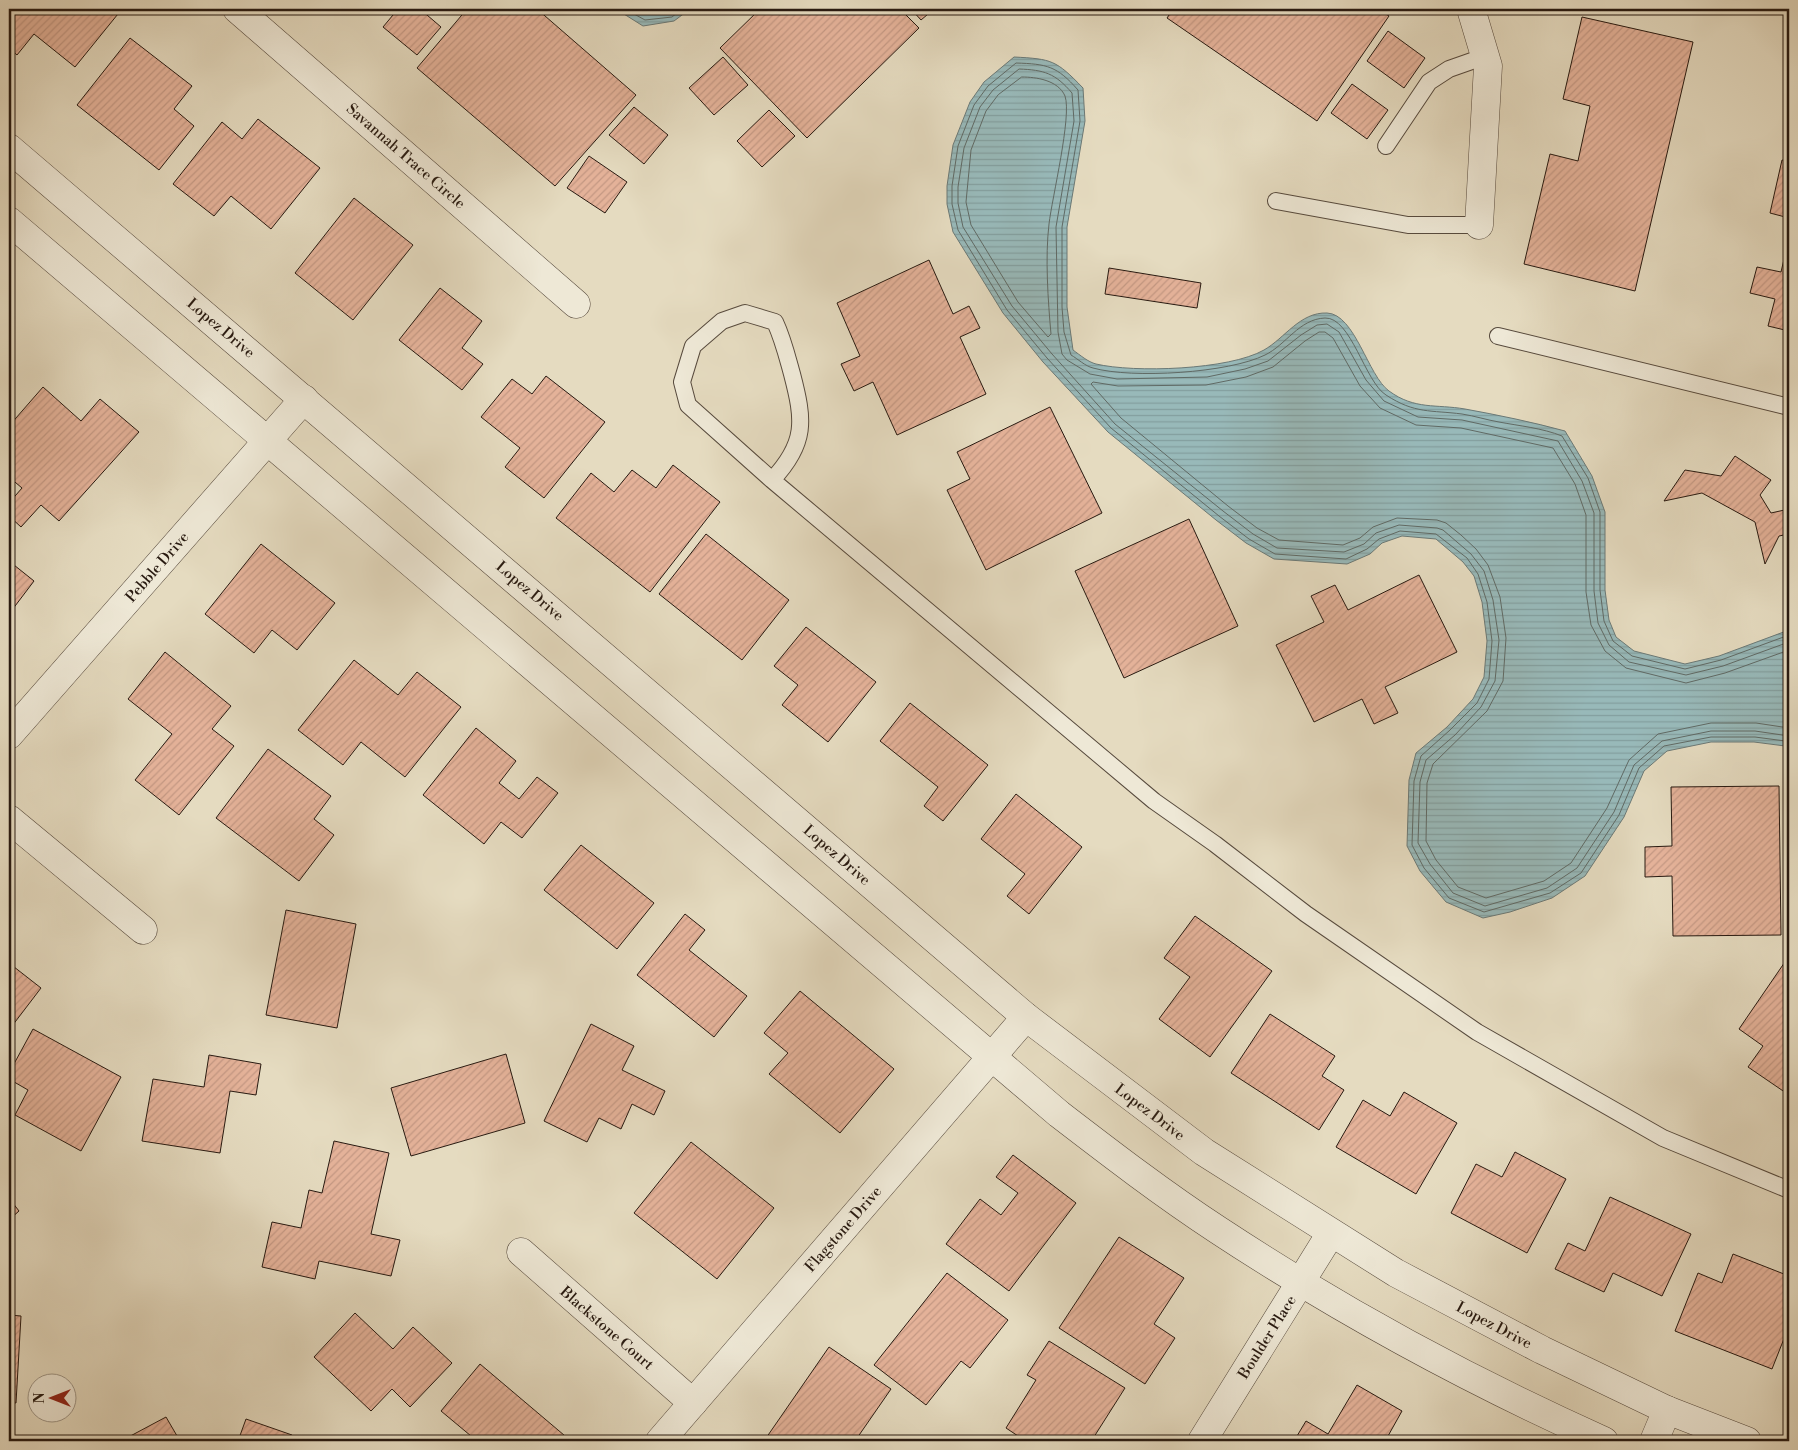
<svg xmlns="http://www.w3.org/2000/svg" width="1798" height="1450" viewBox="0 0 1798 1450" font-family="'Libre Bodoni',serif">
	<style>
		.water { fill: url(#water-rules); stroke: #6b7976 }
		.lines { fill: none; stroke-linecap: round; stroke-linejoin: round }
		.shore { stroke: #606a65; stroke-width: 1 }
		.building { fill: url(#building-hatch); stroke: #281a11 }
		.service-casing { stroke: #574a3d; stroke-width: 18 }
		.minor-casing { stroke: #574a3d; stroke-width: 29 }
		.service { stroke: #eee8d6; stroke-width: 16 }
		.minor { stroke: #eee8d6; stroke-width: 28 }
		.labels { text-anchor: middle; stroke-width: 4; stroke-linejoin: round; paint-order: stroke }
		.street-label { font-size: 15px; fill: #281a11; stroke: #eee8d6 }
	</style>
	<defs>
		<pattern id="water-rules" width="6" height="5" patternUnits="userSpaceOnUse" patternTransform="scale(1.25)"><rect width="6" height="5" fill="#98b9b9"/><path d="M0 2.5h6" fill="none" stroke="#839e9e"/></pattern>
		<pattern id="building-hatch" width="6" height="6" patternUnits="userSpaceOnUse" patternTransform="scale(1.25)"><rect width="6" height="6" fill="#e4b299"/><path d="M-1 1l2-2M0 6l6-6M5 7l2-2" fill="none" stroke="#c49883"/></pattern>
	</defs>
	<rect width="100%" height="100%" fill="#e5dbc0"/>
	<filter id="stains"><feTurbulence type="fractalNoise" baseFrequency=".004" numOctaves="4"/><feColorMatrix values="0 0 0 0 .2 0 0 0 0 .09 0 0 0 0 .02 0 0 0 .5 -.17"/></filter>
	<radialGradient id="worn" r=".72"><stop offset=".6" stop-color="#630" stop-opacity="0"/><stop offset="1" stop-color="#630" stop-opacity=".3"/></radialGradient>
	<!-- water -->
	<g class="water">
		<polygon points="616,9 690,9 674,21 643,26"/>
		<path d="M1014,57C1052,59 1056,60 1083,88L1085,121L1067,227V307L1073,350C1080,355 1088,362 1096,364C1134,373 1229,370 1264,350C1285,338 1300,312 1327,313C1355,314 1368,376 1389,391C1415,410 1436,404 1465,409C1498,415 1532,422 1565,431L1592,476L1605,512V590L1609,620L1616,637L1634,651L1685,664L1719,656L1789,630V753L1785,746L1754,742H1711L1667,751L1644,771L1624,817L1585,876L1552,898L1510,912L1483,918L1446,902L1420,871L1407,846L1409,780L1416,753L1447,727L1473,699L1484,677L1487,641L1482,602L1474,576L1463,562L1436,539L1402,536L1382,543L1370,554L1347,564L1274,559L1246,543L1216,520L1108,432L1043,362L1003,313L953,232L947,204V186L953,145L970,102L984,82Z"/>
	</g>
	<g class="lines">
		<!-- shore -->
		<g class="shore">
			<polyline points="625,9 645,20 672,17 682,9"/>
			<path d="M1022,77C1036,77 1058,80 1065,96C1072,116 1052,198 1049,224C1045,257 1048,301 1051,334L1048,337L1018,302L971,225L966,202L971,150L986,111L998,95Z"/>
			<path d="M1789,635L1721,660L1685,669L1632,656L1613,641L1604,621L1600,590V512L1588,478L1562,436C1542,428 1520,426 1499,422C1487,420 1475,416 1462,414C1431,410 1415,414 1386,395C1365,382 1351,317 1325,318C1299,319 1286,345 1265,355C1229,373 1132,379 1093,368C1085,366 1078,359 1071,355L1064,332L1062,307V227L1080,121L1078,90C1057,66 1047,64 1016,63L988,86L974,105L958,146L952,186V204L958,230L1007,310L1047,358L1111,428L1219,516L1249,539L1275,554L1346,559L1367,549L1379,539L1400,531L1436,534L1467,558L1478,574L1487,602L1492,641L1489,679L1477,703L1450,730L1421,756L1414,781L1412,845L1424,868L1449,898L1484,912L1550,893L1581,873L1619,815L1639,768L1664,746L1711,737H1755L1785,741L1789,744"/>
			<path d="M1789,642L1723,666L1686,675L1629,662L1609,645L1598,623L1594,591V513L1582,481L1558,441L1462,420L1418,417L1384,401L1366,380L1339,332L1327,324L1317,325L1301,335L1268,361L1245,369L1207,377L1117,379L1090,374L1067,360L1062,354L1058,332L1056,227L1074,121L1072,93C1055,73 1044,70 1019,69L993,90L980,107L964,148L958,187V203L963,227L1012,306L1052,354L1115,424L1223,511L1253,534L1277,548L1344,552L1364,544L1376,533L1399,525L1437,528L1443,530L1471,554L1484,571L1493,600L1499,640L1495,681L1481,707L1455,735L1426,760L1420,782L1418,843L1430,864L1453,893L1485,906L1547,888L1577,868L1614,812L1634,765L1662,741L1711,731H1755L1789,736"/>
			<polyline points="1789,650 1725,673 1686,683 1626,668 1605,651 1591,625 1586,592 1586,515 1575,484 1553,448 1461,428 1416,425 1380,408 1360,386 1333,338 1325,332 1319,332 1305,341 1273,367 1246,377 1206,385 1118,386 1093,382 1091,384 1121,418 1228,506 1257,528 1279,540 1343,545 1360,538 1373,527 1397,518 1437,520 1446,523 1461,535 1476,549 1488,565 1500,597 1506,638 1503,681 1487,711 1433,764 1427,783 1426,841 1436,860 1458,887 1486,898 1544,881 1571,863 1607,808 1629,760 1658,734 1711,723 1756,723 1789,728"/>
		</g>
	</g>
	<!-- building -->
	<g class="building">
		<polygon points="9,9 122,9 75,67 34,34 17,55 9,48"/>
		<polygon points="398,9 420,9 441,27 417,55 383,27"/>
		<polygon points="467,9 537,9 636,95 555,186 417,68"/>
		<polygon points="760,9 900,9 919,28 807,138 720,48"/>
		<polygon points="911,9 934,9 921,20"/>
		<polygon points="1173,9 1378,9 1389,16 1317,121 1167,18"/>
		<polygon points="1582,17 1693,42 1635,291 1524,264 1550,154 1578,161 1590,106 1563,99"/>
		<polygon points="1388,31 1425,58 1404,88 1367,61"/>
		<polygon points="130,38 192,86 174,109 194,126 159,170 77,105"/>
		<polygon points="723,57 748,85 714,115 689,88"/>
		<polygon points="1352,84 1388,110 1367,139 1331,113"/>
		<polygon points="634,107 668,135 644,164 609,135"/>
		<polygon points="769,110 795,136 762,167 737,141"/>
		<polygon points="258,119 320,168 271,229 231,196 214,216 173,184 222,122 242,139"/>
		<polygon points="589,156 627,182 605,213 567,188"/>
		<polygon points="1782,160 1789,161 1789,218 1770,213"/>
		<polygon points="354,198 413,245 353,320 295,273"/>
		<polygon points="1789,238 1789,331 1768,326 1775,299 1750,293 1757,267 1781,272"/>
		<polygon points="929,260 953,314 969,306 980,328 960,337 986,394 897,435 873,382 854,391 841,364 860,356 837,303"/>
		<polygon points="1109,268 1201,283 1197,308 1105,294"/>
		<polygon points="440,288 482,321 462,348 483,364 462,390 399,340"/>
		<polygon points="546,376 605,422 544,498 505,467 520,448 481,417 512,379 532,394"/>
		<polygon points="43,387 81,421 100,399 139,432 59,521 41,505 21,527 9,516 9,503 22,488 9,477 9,426"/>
		<polygon points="1050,407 1102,513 986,570 947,490 970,479 957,452"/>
		<polygon points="1735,456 1771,480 1760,495 1771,513 1789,509 1789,534 1779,536 1765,564 1755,522 1702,493 1664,501 1685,470 1721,476"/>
		<polygon points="673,465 720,502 650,592 556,518 591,473 614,492 632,470 656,488"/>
		<polygon points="1189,519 1238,626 1124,678 1075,571"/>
		<polygon points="706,534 789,600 742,660 659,594"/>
		<polygon points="261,544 335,603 297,650 272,630 254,653 205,614"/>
		<polygon points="9,561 34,581 9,614"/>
		<polygon points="1419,575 1457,652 1385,687 1398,713 1374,724 1362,699 1314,722 1276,645 1324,622 1311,596 1335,585 1348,610"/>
		<polygon points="806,627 876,682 828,742 782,705 798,685 774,666"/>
		<polygon points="165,652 231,706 212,729 234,746 179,815 135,780 172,734 128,699"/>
		<polygon points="354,660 398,695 417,672 461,707 405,777 361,742 343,765 298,730"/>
		<polygon points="910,703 988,765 943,821 924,806 938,787 880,741"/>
		<polygon points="476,728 516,761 499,783 519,799 537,777 558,793 522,838 501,822 484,844 423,795"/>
		<polygon points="268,749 331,796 314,819 334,835 299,881 216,818"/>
		<polygon points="1779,786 1781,935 1673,936 1672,876 1645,877 1645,847 1672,846 1671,787"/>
		<polygon points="1016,794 1082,847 1029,914 1007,896 1025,874 981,839"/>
		<polygon points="581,845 654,903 617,949 544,890"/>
		<polygon points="286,910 356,924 337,1028 266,1015"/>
		<polygon points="685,914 705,930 689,950 747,996 714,1037 637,975"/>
		<polygon points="1195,916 1272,971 1210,1057 1159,1019 1190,977 1164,958"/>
		<polygon points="1789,956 1789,1095 1748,1067 1763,1046 1739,1029"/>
		<polygon points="9,963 41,988 9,1030"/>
		<polygon points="800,991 894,1069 840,1133 769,1074 788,1053 764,1033"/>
		<polygon points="1270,1014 1335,1056 1322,1076 1344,1090 1319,1130 1231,1073"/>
		<polygon points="591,1024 634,1046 622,1070 665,1091 654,1115 632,1104 621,1129 599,1118 587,1142 544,1121"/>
		<polygon points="33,1029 121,1077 81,1151 15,1115 28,1090 9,1079 9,1073"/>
		<polygon points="506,1054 525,1123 411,1156 391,1088"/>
		<polygon points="209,1055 261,1064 256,1095 230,1091 220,1153 142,1141 153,1079 204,1087"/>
		<polygon points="1404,1092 1457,1123 1416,1194 1336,1147 1363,1100 1390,1116"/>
		<polygon points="334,1141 389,1153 371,1234 400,1240 391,1276 319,1261 315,1279 262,1267 272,1222 301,1228 309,1190 322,1193"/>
		<polygon points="691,1142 774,1208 717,1279 634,1213"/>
		<polygon points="1515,1152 1566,1179 1527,1253 1451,1213 1476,1164 1502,1177"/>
		<polygon points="1013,1155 1076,1203 1009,1291 946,1244 980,1199 1001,1215 1018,1193 996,1177"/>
		<polygon points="1610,1197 1691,1234 1662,1296 1613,1273 1604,1292 1555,1269 1568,1243 1585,1251"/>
		<polygon points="9,1198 19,1211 9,1220"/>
		<polygon points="1119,1237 1184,1278 1154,1324 1175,1338 1145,1384 1059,1328"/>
		<polygon points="1733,1254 1789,1276 1789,1326 1772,1369 1675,1331 1698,1273 1722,1283"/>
		<polygon points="947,1273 1008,1320 970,1368 961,1361 926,1405 874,1365"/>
		<polygon points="355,1313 393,1349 413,1327 452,1363 410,1407 392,1389 371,1411 314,1357"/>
		<polygon points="9,1315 21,1316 16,1403 9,1402"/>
		<polygon points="1049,1341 1125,1388 1092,1440 1094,1441 1018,1441 1021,1438 1006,1428 1036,1380 1027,1375"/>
		<polygon points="829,1347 891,1389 855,1441 764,1441"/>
		<polygon points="480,1364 571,1441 477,1441 441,1411"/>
		<polygon points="1357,1385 1402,1411 1388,1436 1397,1441 1294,1441 1306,1421 1328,1434"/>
		<polygon points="166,1417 180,1441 121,1441"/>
		<polygon points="246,1419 292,1435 290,1441 238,1441"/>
	</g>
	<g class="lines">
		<!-- service casing -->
		<g class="service-casing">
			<g id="service">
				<polyline points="1386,146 1429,82 1449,69 1486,56"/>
				<polyline points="1276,201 1408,225 1479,225"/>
				<polyline points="1498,336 1789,407"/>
				<path d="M772,480C807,443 804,420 792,374C787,356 783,339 775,322L745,313L722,321L693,346L682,382L688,405L772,480L1154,801L1215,844L1306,914L1477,1032L1663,1138L1789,1190"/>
			</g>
		</g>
		<!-- minor casing -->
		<g class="minor-casing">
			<g id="minor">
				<polyline points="237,9 576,304"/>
				<polyline points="1471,9 1488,66 1479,225"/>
				<polyline points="9,148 1026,1017 1204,1152 1396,1273 1542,1350 1667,1410 1747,1441"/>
				<path d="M9,221L1059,1114C1111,1154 1163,1194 1218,1230C1341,1311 1470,1381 1604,1441"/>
				<polyline points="9,735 304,399"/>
				<polyline points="9,819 143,930"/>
				<polyline points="521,1252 693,1403"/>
				<polyline points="660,1441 1026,1017"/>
				<polyline points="1202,1441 1331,1233"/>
				<polyline points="1654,1441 1667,1410"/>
			</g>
		</g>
		<!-- service -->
		<use href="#service" class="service"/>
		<!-- minor -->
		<use href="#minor" class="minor"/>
	</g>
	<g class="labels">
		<!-- street labels -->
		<g class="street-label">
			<text transform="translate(406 156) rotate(41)" y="5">Savannah Trace Circle</text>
			<text transform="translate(221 328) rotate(40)" y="5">Lopez Drive</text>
			<text transform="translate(157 567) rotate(-49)" y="5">Pebble Drive</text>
			<text transform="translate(530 591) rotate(40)" y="5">Lopez Drive</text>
			<text transform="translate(837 855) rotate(41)" y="5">Lopez Drive</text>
			<text transform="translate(1150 1112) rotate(37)" y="5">Lopez Drive</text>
			<text transform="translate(843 1229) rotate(-49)" y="5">Flagstone Drive</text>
			<text transform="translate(1494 1325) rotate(28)" y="5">Lopez Drive</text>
			<text transform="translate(607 1328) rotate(41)" y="5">Blackstone Court</text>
			<text transform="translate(1267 1337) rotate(-58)" y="5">Boulder Place</text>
		</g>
	</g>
	<!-- margin -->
	<rect width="1798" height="1450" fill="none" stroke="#e5dbc0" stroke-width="30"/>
	<rect x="10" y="10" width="1778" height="1430" fill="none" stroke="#281a11" stroke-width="2.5"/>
	<rect x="15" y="15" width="1768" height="1420" fill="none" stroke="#281a11"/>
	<!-- north arrow -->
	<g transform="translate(52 1398) rotate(270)"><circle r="24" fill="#eee8d6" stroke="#9f9687"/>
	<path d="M0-4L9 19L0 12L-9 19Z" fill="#8f2418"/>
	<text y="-8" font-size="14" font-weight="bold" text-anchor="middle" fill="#281a11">N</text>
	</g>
	<rect width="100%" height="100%" filter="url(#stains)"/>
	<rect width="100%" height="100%" fill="url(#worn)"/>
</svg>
